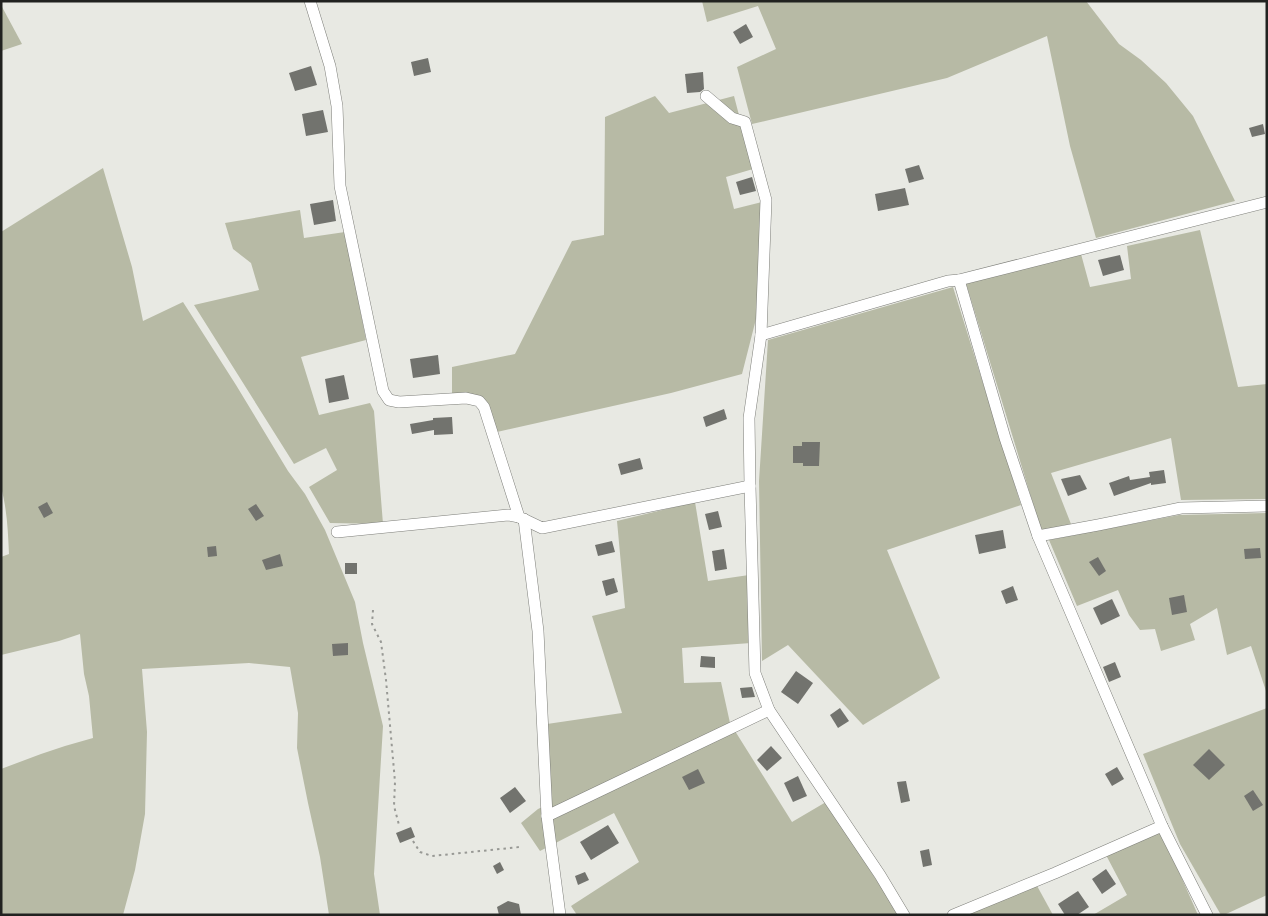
<svg xmlns="http://www.w3.org/2000/svg" width="1268" height="916" viewBox="0 0 1268 916" font-family="'Nunito Sans',sans-serif">
	<style>
		.green { fill: #b7baa5 }
		.building { fill: #72736e }
		.lines { fill: none; stroke-linecap: round; stroke-linejoin: round }
		.street-casing { stroke: #7d7e79; stroke-width: 12 }
		.path { stroke: #989995; stroke-width: 2; stroke-dasharray: 2.5 4; stroke-linecap: butt }
		.street { stroke: #fff; stroke-width: 11 }
	</style>
	<rect width="100%" height="100%" fill="#e8e9e3"/>
	<!-- green -->
	<g class="green">
		<polygon points="702,1 1086,1 1119,44 1141,60 1166,83 1193,116 1235,201 1096,238 1070,146 1047,36 947,78 752,124 737,67 776,49 758,6 707,22"/>
		<polygon points="1,5 22,44 1,51"/>
		<polygon points="655,96 669,113 734,96 753,169 726,177 734,209 762,202 756,319 742,374 671,393 497,432 488,406 452,395 452,367 515,354 572,241 604,235 605,117"/>
		<path d="M103,168L132,267L143,321L183,302L236,385L288,471L305,494L325,530L355,602L363,643L383,726L374,874L380,915H329L320,857L308,803L297,748L298,713L290,667L249,663L142,669L147,732L145,814L135,870L123,915H1V769L41,754L65,746L93,738L89,696L84,674L80,634L59,641L1,655V557L9,554C8,531 7,509 1,487V232Z"/>
		<polygon points="300,210 304,238 345,232 366,340 301,357 319,415 370,403 374,411 383,524 330,523 309,487 337,470 326,448 294,464 194,305 259,290 251,263 233,249 225,223"/>
		<polygon points="1200,230 1238,387 1267,384 1267,499 1181,500 1171,438 1051,473 1071,524 1041,530 966,283 1081,254 1090,287 1131,279 1127,246"/>
		<polygon points="953,287 1021,505 887,550 940,678 863,725 788,645 762,661 759,481 768,340"/>
		<polygon points="695,502 708,581 749,575 751,643 682,648 684,683 721,682 730,723 792,822 826,802 899,915 577,915 571,906 639,862 614,813 540,851 521,823 538,809 551,803 547,724 622,713 592,616 625,608 617,521"/>
		<polygon points="1267,513 1267,694 1251,646 1227,655 1217,608 1190,624 1195,640 1161,651 1155,629 1140,630 1129,615 1118,590 1077,606 1049,540 1179,515"/>
		<polygon points="1267,708 1267,895 1224,915 1221,915 1180,844 1143,754"/>
		<polygon points="1161,831 1198,915 1093,915 1127,895 1106,855"/>
		<polygon points="1036,884 1053,915 961,915"/>
	</g>
	<!-- building -->
	<g class="building">
		<polygon points="746,24 753,37 740,44 733,32"/>
		<polygon points="428,58 431,72 414,76 411,62"/>
		<polygon points="311,66 317,85 295,91 289,73"/>
		<polygon points="703,72 704,89 700,92 687,93 685,74"/>
		<polygon points="323,110 328,132 306,136 302,114"/>
		<polygon points="1263,124 1265,134 1252,137 1249,128"/>
		<polygon points="919,165 924,179 909,183 905,169"/>
		<polygon points="752,177 756,191 740,195 736,182"/>
		<polygon points="905,188 909,205 878,211 875,194"/>
		<polygon points="333,200 336,221 314,225 310,204"/>
		<polygon points="1120,255 1124,270 1103,276 1098,260"/>
		<polygon points="438,355 440,374 413,378 410,359"/>
		<polygon points="344,375 349,399 329,403 325,379"/>
		<polygon points="724,409 727,419 706,427 703,417"/>
		<polygon points="452,417 453,434 434,435 434,430 412,434 410,424 433,420 433,418"/>
		<polygon points="802,442 820,442 819,466 803,466 803,463 793,463 793,446 802,446"/>
		<polygon points="640,458 643,469 621,475 618,464"/>
		<polygon points="1164,470 1166,483 1151,485 1151,483 1114,496 1109,483 1129,476 1130,480 1150,477 1149,472"/>
		<polygon points="1080,475 1087,489 1068,496 1061,479"/>
		<polygon points="47,502 53,513 44,518 38,507"/>
		<polygon points="256,504 264,516 256,521 248,509"/>
		<polygon points="718,511 722,527 709,530 705,514"/>
		<polygon points="1003,530 1006,548 979,554 975,535"/>
		<polygon points="612,541 615,552 598,556 595,545"/>
		<polygon points="216,546 217,556 208,557 207,547"/>
		<polygon points="1260,548 1261,558 1245,559 1244,549"/>
		<polygon points="724,549 727,569 715,571 712,551"/>
		<polygon points="280,554 283,566 266,570 262,560"/>
		<polygon points="1098,557 1106,571 1099,576 1089,562"/>
		<rect x="345" y="563" width="12" height="11"/>
		<polygon points="614,578 618,592 606,596 602,581"/>
		<polygon points="1013,586 1018,600 1006,604 1001,591"/>
		<polygon points="1184,595 1187,612 1172,615 1169,598"/>
		<polygon points="1112,599 1120,616 1101,625 1093,608"/>
		<polygon points="348,643 348,655 333,656 332,644"/>
		<polygon points="701,656 715,657 715,668 700,667"/>
		<polygon points="1115,662 1121,677 1109,682 1103,667"/>
		<polygon points="796,671 813,683 798,704 781,692"/>
		<polygon points="752,687 755,697 742,698 740,688"/>
		<polygon points="840,708 849,721 838,728 830,715"/>
		<polygon points="771,746 782,758 767,771 757,760"/>
		<polygon points="1209,749 1225,765 1209,780 1193,765"/>
		<polygon points="1117,767 1124,779 1112,786 1105,774"/>
		<polygon points="698,769 705,783 689,790 682,777"/>
		<polygon points="798,776 807,796 793,802 784,783"/>
		<polygon points="906,781 910,801 901,803 897,782"/>
		<polygon points="515,787 526,801 510,813 500,798"/>
		<polygon points="1253,790 1263,805 1253,811 1244,796"/>
		<polygon points="608,825 619,843 591,860 580,842"/>
		<polygon points="411,827 415,837 400,843 396,833"/>
		<polygon points="929,849 932,865 923,867 920,851"/>
		<polygon points="500,862 504,870 497,874 493,866"/>
		<polygon points="1106,869 1116,884 1102,894 1092,879"/>
		<polygon points="585,872 589,880 578,885 575,876"/>
		<polygon points="1078,891 1089,907 1077,915 1065,915 1058,904"/>
		<polygon points="508,901 519,904 521,915 499,915 497,907"/>
	</g>
	<g class="lines">
		<!-- street casing -->
		<g class="street-casing">
			<g id="street">
				<polyline points="310,1 330,66 337,106 340,186 383,391 389,400 399,402 466,398 479,401 484,407 519,517 542,528 750,486"/>
				<polyline points="706,96 732,118 745,122 766,200 761,335 749,418 750,486 755,673 769,710 880,875 904,915"/>
				<polyline points="959,280 1005,438 1038,536 1162,826 1207,915"/>
				<polyline points="761,335 948,281 959,280 1267,202"/>
				<polyline points="524,519 538,631 547,816 560,915"/>
				<polyline points="337,532 508,515 519,517"/>
				<polyline points="1038,536 1098,525 1181,508 1267,506"/>
				<polyline points="547,816 769,710"/>
				<polyline points="953,915 1055,873 1162,826"/>
			</g>
		</g>
		<!-- path -->
		<g class="path">
			<polyline points="373,610 372,624 381,642 386,680 395,782 394,806 399,825"/>
			<polyline points="413,841 420,852 432,856 520,847"/>
		</g>
		<!-- street -->
		<use href="#street" class="street"/>
	</g>
	<!-- border -->
	<rect width="1268" height="916" fill="none" stroke="#212220" stroke-width="5"/>
</svg>
